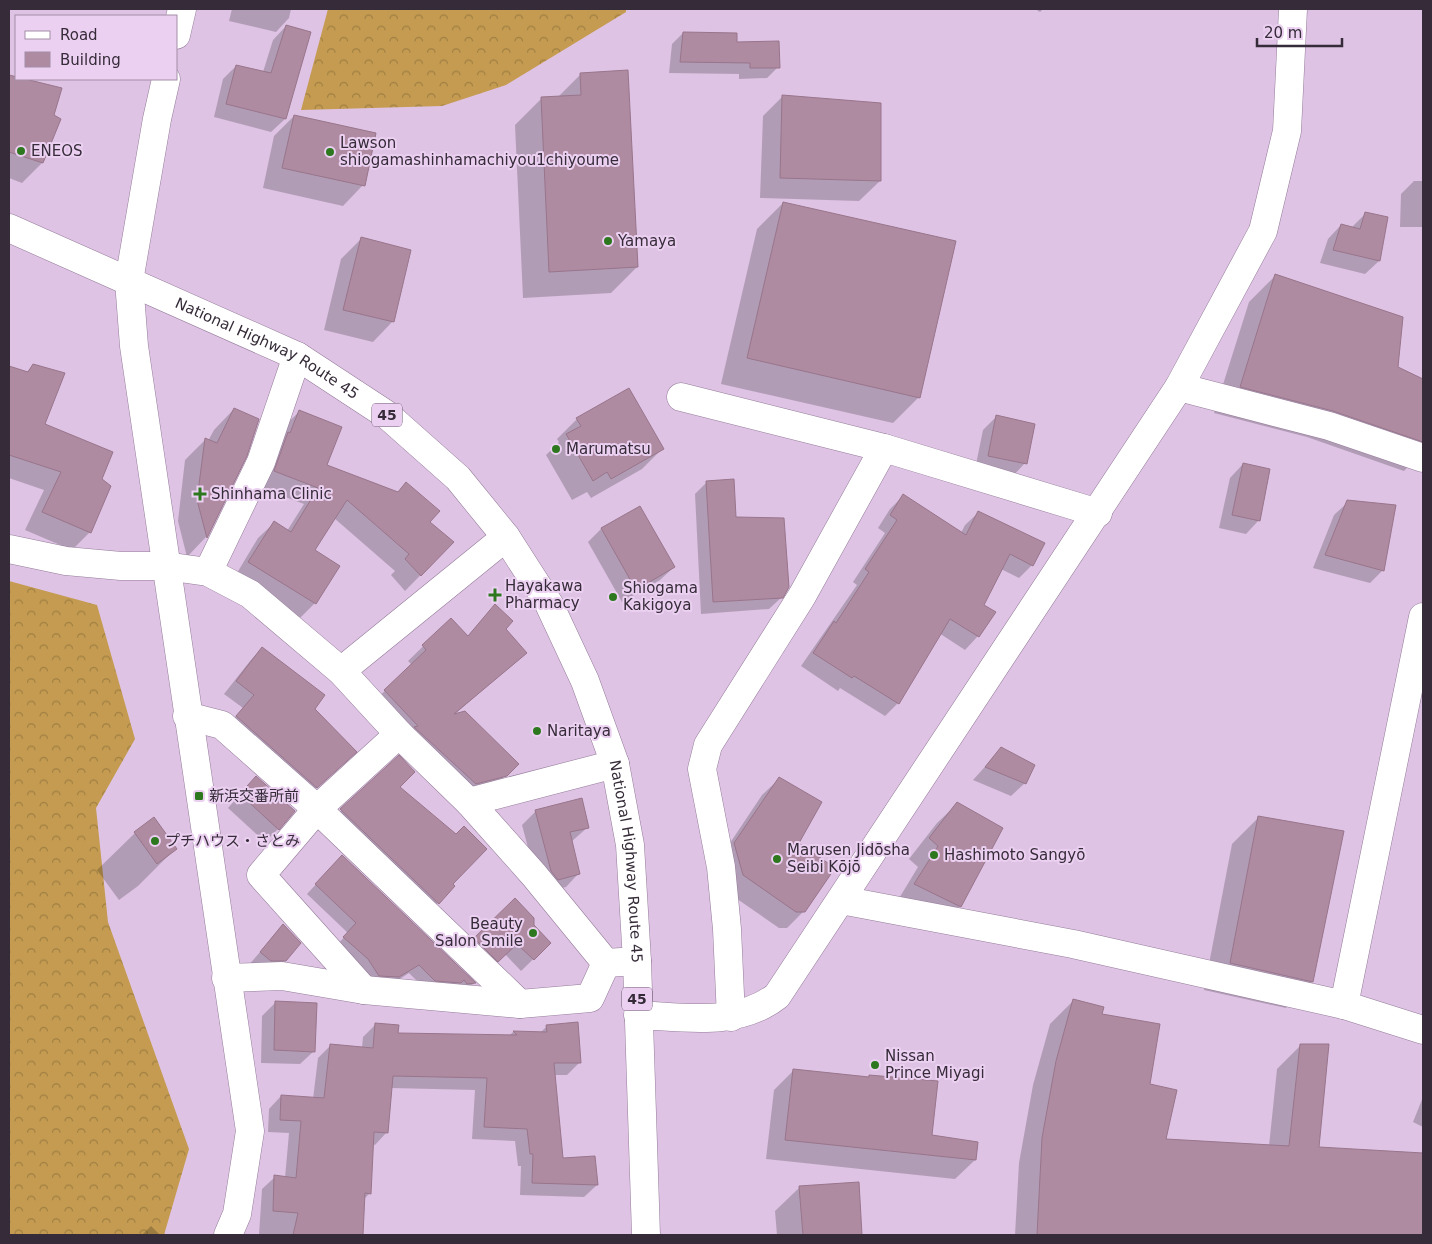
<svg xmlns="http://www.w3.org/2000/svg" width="1432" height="1244" viewBox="0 0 1432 1244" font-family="'DejaVu Sans','Noto Sans JP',sans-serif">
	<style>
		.forest { fill: url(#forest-crowns) }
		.shadow { fill: #0003 }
		.building { fill: #af8ba2; stroke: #98758b }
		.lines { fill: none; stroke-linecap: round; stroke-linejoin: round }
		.minor-casing { stroke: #957c9a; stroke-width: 29 }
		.highway-casing { stroke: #957c9a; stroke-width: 29 }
		.minor { stroke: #fff; stroke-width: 28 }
		.highway { stroke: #fff; stroke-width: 28 }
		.poi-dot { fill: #2d781f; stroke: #ebd0f1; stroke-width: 2 }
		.labels { text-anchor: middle; stroke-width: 4; stroke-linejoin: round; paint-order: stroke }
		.shield { fill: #ebd0f1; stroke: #6c5d70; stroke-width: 1 }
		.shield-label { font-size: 14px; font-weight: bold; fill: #362c39 }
		.poi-label { font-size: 15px; fill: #362c39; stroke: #ebd0f1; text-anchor: start }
		.street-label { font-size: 15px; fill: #362c39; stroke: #ebd0f1 }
	</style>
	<defs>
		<pattern id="forest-crowns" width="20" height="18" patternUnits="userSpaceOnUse" patternTransform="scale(1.25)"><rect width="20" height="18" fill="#c49b50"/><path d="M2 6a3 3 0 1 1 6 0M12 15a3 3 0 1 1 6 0" fill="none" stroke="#a07f43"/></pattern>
	</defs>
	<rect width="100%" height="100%" fill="#dec3e4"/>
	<!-- forest -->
	<g class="forest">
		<polygon points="328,9 626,9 626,12 506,85 442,106 301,110"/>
		<polygon points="9,581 97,605 135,739 96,808 108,922 189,1149 164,1235 9,1235"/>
	</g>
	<!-- shadow -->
	<g class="shadow">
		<polygon points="232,9 291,9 289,18 276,32 229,21"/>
		<polygon points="1035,9 1043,9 1040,12"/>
		<polygon points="286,26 285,119 271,132 214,117 223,79 236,66 263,72 273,40"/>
		<polygon points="683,33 736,43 778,67 767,78 739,79 739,74 669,73 672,44"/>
		<polygon points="581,74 637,267 611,293 523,298 515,125 541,99 557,98"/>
		<polygon points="9,77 16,78 52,116 42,163 22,183 9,178"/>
		<polygon points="783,96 880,181 859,201 760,198 763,116"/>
		<polygon points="294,116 363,185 343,206 263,188 274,136"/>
		<polygon points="1414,181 1423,181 1423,227 1400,227 1401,194"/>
		<polygon points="783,203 919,397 893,423 721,384 757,229"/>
		<polygon points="1365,214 1379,261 1365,274 1320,263 1328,239 1341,225 1351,228"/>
		<polygon points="361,239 393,321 373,342 324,330 341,259"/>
		<polygon points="1275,276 1396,368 1423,380 1423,451 1404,471 1307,437 1214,413 1249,302"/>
		<polygon points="33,365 43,425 100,480 90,532 72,550 25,530 44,490 9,478 9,374 14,369 26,373"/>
		<polygon points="234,409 245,456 206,537 187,557 178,521 185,460 205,440 208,441 214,430"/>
		<polygon points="299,412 325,466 397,493 406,483 429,522 453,542 405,591 391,575 395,571 334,518 313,551 338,566 315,603 299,619 234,578 258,538 274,523 287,531 304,504 259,487 283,427"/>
		<polygon points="996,417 1025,463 1012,477 975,469 983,430"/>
		<polygon points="577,419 662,449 642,469 591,498 587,492 572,500 546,455 559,442 557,439"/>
		<polygon points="1243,464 1259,520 1246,534 1219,528 1230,478"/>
		<polygon points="707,482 735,519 782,597 769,609 701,614 695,494"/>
		<polygon points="903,496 961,533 965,525 979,512 1032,565 1019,578 1001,569 982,606 978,636 965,650 939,633 898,703 885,716 840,688 838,691 801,666 857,585 853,582 885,533 878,528 890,509"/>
		<polygon points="1348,502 1383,570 1370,583 1313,568 1334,515"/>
		<polygon points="640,507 674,567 660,580 622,602 588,542 601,529"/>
		<polygon points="495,606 505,629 525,653 454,715 517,764 490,791 460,798 370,705 412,665 408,661 451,619 467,637"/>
		<polygon points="262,648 313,709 343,764 304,799 224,729 243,708 224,694 250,661"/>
		<polygon points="1001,749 1025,783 1011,796 973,780"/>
		<polygon points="399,757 399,787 454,887 427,914 330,821"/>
		<polygon points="779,779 797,843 804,911 787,928 779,928 727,892 718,861 762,795"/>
		<polygon points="243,791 278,829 265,842 228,808"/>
		<polygon points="581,800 588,827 571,842 579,873 566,887 544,892 538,885 522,825 535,812"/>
		<polygon points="958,803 960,906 940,926 895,905 918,867 909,859 937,823"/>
		<polygon points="1259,817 1312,982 1286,1008 1204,990 1232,844"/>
		<polygon points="135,833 175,849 138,886 119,900 97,870"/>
		<polygon points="342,856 474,983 465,992 426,990 409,973 389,986 369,984 335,947 348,933 307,894"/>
		<polygon points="515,900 533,926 550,943 521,971 505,954 486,972 463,950"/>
		<polygon points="283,925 285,960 271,974 248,966"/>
		<polygon points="1074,1000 1101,1015 1148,1085 1165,1140 1269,1146 1277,1069 1301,1045 1318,1149 1423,1155 1423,1235 1015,1235 1019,1163 1033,1085 1050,1024"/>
		<polygon points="276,1002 314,1051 300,1064 261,1063 262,1016"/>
		<polygon points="376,1024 397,1034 509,1036 513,1032 540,1033 547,1026 580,1062 567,1075 554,1075 562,1160 597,1185 584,1197 520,1195 521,1166 518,1166 515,1141 472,1139 475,1090 391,1088 387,1132 375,1145 372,1144 370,1193 364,1199 362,1235 259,1235 262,1189 275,1177 285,1178 289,1133 268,1132 269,1109 281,1096 313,1099 318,1058 331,1045 362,1048 363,1037"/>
		<polygon points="793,1071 868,1079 931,1136 975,1160 955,1179 766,1159 774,1090"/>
		<polygon points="1423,1097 1423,1127 1413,1122"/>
		<polygon points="857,1184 861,1235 777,1235 775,1211 800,1187"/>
		<polygon points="151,1226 160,1235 142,1235"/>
	</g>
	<!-- building -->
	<g class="building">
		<polygon points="286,25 311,32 286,119 226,104 236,65 271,73"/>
		<polygon points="683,32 737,33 737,42 779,41 780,68 750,68 750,63 680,62"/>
		<polygon points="628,70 638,267 549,272 541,97 581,95 580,73"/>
		<polygon points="9,75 62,88 54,115 61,119 43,163 9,152"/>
		<polygon points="782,95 881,103 881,181 780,178"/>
		<polygon points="294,115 376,133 365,186 282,168"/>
		<polygon points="783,202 956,241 920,398 747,358"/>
		<polygon points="1365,212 1388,217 1380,261 1333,250 1341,224 1360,229"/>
		<polygon points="361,237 411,250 394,322 343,310"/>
		<polygon points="1275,274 1403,317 1398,367 1423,379 1423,442 1333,411 1240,387"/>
		<polygon points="33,364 65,373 45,424 113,452 102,479 111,486 91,533 42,512 61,472 9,455 9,366 28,372"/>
		<polygon points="629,388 664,449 611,479 607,472 593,481 566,434 581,426 576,418"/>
		<polygon points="234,408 259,419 247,456 207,538 197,500 205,438 217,443"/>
		<polygon points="299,410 342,427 327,465 398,492 406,482 440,511 430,522 454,542 421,576 405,559 409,554 347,500 315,550 340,566 316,604 248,562 274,521 291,532 318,488 274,471 288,432 290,433"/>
		<polygon points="996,415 1035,424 1027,464 988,456"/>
		<polygon points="1243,463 1270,469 1260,521 1232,515"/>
		<polygon points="734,479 736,517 784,518 789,587 783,598 713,602 706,481"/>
		<polygon points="903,494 966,535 978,511 1045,543 1033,566 1010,554 984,605 996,612 979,637 950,619 899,704 854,676 852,678 813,653 834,621 836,623 869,572 865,569 897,520 890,515"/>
		<polygon points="1347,500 1396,505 1384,571 1325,555"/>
		<polygon points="640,506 675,567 636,590 601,528"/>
		<polygon points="495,604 513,621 506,629 527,653 454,714 465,711 519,764 507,776 476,784 414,727 418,726 384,690 426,650 422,645 451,618 468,636"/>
		<polygon points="262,647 325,695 315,709 357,752 317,788 236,716 254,695 236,681"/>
		<polygon points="1001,747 1035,765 1026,784 985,767"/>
		<polygon points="399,755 415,772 400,787 456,834 464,826 487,849 453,884 455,886 439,904 340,809"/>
		<polygon points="256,776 295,811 279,830 240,794"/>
		<polygon points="779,777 822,802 799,843 835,868 805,912 796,912 743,875 734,843"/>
		<polygon points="582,798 589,828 570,832 580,874 558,880 551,871 535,810"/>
		<polygon points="957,802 1003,828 961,907 914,884 938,846 929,838"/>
		<polygon points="1258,816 1344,831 1313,982 1230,963"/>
		<polygon points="154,817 177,849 157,864 134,832"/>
		<polygon points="342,855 476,983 467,984 464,980 461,983 435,981 419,965 399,977 379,976 368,959 343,937 356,923 315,884"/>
		<polygon points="515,898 534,918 534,925 551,943 534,960 517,944 498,962 474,938"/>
		<polygon points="283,924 301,943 286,961 271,961 260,952"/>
		<polygon points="1073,999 1104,1007 1102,1014 1160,1024 1150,1084 1177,1090 1166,1139 1289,1146 1300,1044 1329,1044 1319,1147 1423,1153 1423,1235 1037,1235 1042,1138 1056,1061"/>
		<polygon points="275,1001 317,1003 315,1052 274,1050"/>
		<polygon points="578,1022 581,1063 554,1063 563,1158 595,1156 598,1185 532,1183 533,1154 530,1154 527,1129 484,1127 487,1078 393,1076 388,1133 374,1132 371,1194 365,1193 363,1235 293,1235 298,1213 273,1211 274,1175 296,1178 301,1121 280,1120 281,1095 324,1098 330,1044 373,1048 375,1023 399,1025 398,1033 517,1035 513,1031 547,1032 546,1025"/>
		<polygon points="793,1069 869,1077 869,1075 938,1081 932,1135 978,1142 976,1160 785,1140"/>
		<polygon points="859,1182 862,1235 803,1235 799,1186"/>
	</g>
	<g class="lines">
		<!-- minor casing -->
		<g class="minor-casing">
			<g id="minor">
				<polyline points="176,35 182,9"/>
				<polyline points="166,79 157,119 129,281 134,346 250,1131 237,1214 228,1235"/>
				<polyline points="1179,387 1329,426 1423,458"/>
				<polyline points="681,397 884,448 1098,513"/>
				<polyline points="9,549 66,561 121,566 165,566 208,572 250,594 341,671 399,734 469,802 534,875 606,963 637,961"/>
				<polyline points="208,572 261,462 297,356"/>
				<polyline points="341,671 506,537"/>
				<polyline points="187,716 222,725 317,809 520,1004"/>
				<polyline points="469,802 615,764"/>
				<polyline points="841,900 1073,944 1344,1005 1423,1030"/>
				<polyline points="226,978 282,976 364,990 520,1004 590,998 606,963"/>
				<polyline points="364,990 261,875 317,809 399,734"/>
				<polyline points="1344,1005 1423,617"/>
				<path d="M638,1015C685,1017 737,1027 777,996L1179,387L1263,231L1287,131L1293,9"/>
				<polyline points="731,1017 727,929 721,867 702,769 708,745 802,596 884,448"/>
			</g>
		</g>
		<!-- highway casing -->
		<g class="highway-casing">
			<g id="highway">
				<path id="s1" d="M9,228L297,356L387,415L458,478L506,537L549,604L585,681L615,764L630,845L637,961L646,1235"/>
			</g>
		</g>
		<!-- minor -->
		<use href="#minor" class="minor"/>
		<!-- highway -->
		<use href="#highway" class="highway"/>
	</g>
	<!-- markers -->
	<g class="poi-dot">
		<circle cx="21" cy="151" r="5"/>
		<circle cx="330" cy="152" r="5"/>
		<circle cx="608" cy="241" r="5"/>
		<circle cx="556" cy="449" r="5"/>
		<path d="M197.5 486.5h5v5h5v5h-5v5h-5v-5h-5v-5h5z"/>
		<path d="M492.5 587.5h5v5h5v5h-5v5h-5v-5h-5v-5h5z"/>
		<circle cx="613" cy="597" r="5"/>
		<circle cx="537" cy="731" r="5"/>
		<rect x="194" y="791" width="10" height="10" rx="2.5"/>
		<circle cx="155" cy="841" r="5"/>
		<circle cx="934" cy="855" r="5"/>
		<circle cx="777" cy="859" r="5"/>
		<circle cx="533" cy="933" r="5"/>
		<circle cx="875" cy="1065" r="5"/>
	</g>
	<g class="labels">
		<!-- shield labels -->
		<g class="shield">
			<rect x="372" y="403.5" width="30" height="23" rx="4"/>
			<rect x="622" y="987.5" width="30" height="23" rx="4"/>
		</g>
		<g class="shield-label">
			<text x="387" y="420">45</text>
			<text x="637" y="1004">45</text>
		</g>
		<!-- poi labels -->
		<g class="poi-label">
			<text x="340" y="148">Lawson<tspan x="340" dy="17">shiogamashinhamachiyou1chiyoume</tspan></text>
			<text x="31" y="156">ENEOS</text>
			<text x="618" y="246">Yamaya</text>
			<text x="566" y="454">Marumatsu</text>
			<text x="211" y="499">Shinhama Clinic</text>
			<text x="505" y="591">Hayakawa<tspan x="505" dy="17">Pharmacy</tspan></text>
			<text x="623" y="593">Shiogama<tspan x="623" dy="17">Kakigoya</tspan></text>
			<text x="547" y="736">Naritaya</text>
			<text x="209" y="801">新浜交番所前</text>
			<text x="165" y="846">プチハウス・さとみ</text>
			<text x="787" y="855">Marusen Jidōsha<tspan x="787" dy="17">Seibi Kōjō</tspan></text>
			<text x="944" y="860">Hashimoto Sangyō</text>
			<text x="523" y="929" text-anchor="end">Beauty<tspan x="523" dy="17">Salon Smile</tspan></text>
			<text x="885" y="1061">Nissan<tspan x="885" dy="17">Prince Miyagi</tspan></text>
		</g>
		<!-- street labels -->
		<g class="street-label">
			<text dy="5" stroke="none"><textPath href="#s1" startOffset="285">National Highway Route 45</textPath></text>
			<text dy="5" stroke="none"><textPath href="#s1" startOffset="945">National Highway Route 45</textPath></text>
		</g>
	</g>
	<!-- border -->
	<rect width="1432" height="1244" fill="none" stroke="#362c39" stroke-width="20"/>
	<!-- legend -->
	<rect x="15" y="15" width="162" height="65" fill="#ebd0f1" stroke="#a38ea7"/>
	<rect x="25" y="31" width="25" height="8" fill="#ffffff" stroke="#a38ea7"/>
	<text x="60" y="40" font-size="15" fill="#362c39">Road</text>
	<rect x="25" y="52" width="25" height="15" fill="#af8ba2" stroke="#a38ea7"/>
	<text x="60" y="65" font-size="15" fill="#362c39">Building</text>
	<!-- scale -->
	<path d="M1257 38v8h85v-8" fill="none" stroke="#362c39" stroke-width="2.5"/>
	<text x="1264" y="38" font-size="15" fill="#362c39" stroke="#ebd0f1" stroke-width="4" paint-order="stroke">20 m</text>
</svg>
